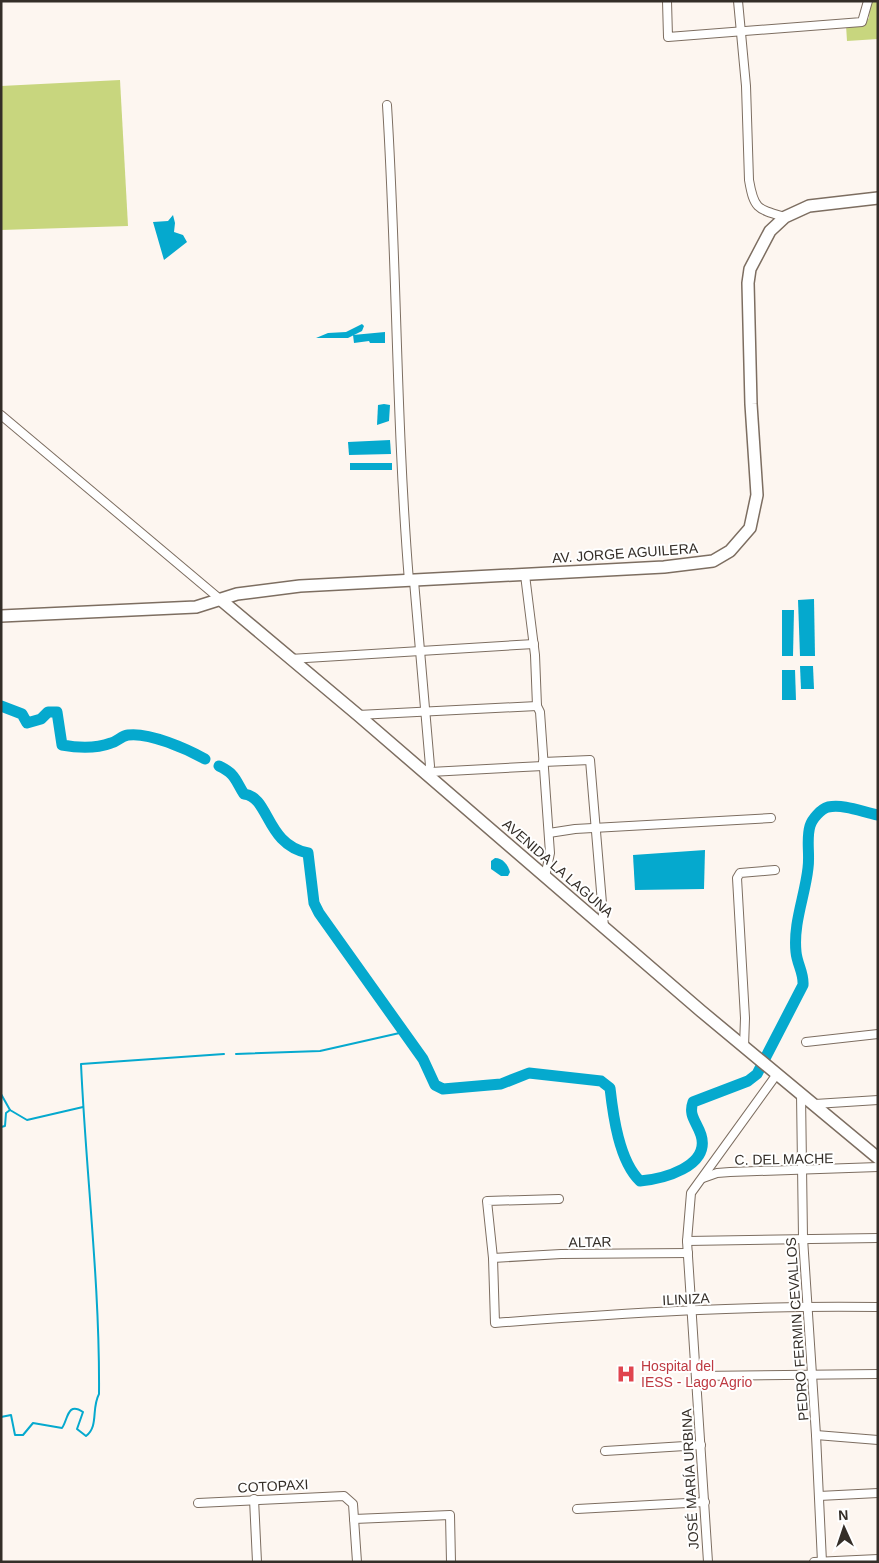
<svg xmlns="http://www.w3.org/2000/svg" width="879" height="1563" viewBox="0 0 879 1563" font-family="Helvetica,sans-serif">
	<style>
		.green { fill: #c8d67e }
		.water { fill: #05a9ce }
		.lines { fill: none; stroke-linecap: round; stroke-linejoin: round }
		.stream { stroke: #05a9ce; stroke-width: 2 }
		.river { stroke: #05a9ce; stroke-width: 11 }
		.street-casing { stroke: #7d6e61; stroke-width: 10 }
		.secondary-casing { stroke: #7d6e61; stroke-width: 14 }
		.street { stroke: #fff; stroke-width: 8 }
		.secondary { stroke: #fff; stroke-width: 11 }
		.labels { text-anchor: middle; stroke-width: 4; stroke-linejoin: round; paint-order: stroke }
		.street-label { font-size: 14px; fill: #342e28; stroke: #fff }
		.health-label { font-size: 14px; fill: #be3a42; stroke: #fff; text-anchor: start }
	</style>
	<rect width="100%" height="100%" fill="#fdf6f0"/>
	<!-- green -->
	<g class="green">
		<polygon points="870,1 878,1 878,39 847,41 846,25 864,24 869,18"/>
		<polygon points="120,80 128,226 1,230 1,86"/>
	</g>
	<!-- water -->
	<g class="water">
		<polygon points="173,215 175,223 174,232 183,235 187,242 164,260 153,222 168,221"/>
		<polygon points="362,324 364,326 362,331 348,338 316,338 328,333 346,332"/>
		<polygon points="385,332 385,343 370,343 369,341 354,343 353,335"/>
		<polygon points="384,404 390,405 389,421 377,425 378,405"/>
		<polygon points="390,440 391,454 349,455 348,442"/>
		<rect x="350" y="463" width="42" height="7"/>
		<polygon points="814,599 815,656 800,656 798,600"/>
		<polygon points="782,610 794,610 793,656 782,656"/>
		<polygon points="800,666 813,666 814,689 801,689"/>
		<polygon points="782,670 795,670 796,700 782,700"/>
		<polygon points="705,850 704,889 635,890 633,855"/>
		<path d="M495,858C503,858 508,865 510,872L508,876H501L491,869V861Z"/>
	</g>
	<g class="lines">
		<!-- stream -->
		<g class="stream">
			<polyline points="236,1054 320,1051 404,1032"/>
			<polyline points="1,1094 10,1110"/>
			<polyline points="1,1127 5,1126 6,1113 10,1110 27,1120 83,1107"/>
			<path d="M1,1417L11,1415L15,1435H23L33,1423L62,1428C68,1420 67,1401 83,1412L77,1429L86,1436C99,1426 91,1409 99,1394C100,1284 86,1174 81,1064L224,1054"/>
		</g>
		<!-- river -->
		<g class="river">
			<path d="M1,706L22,714L27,723L41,719L48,712H57L62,745C78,748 95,749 111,743C118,741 121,736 128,735C149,732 187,749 205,759"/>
			<path d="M219,766C236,774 235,780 244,794C270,797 265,844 308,853L314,903L319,913L423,1059L435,1085L443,1089L501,1084L529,1073L601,1081L610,1088C613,1115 619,1161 640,1181C662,1179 711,1167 701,1135C697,1122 688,1116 693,1102L748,1081L757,1074L803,985C804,973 797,964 796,952C793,923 805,896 808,868C810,854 806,839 810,826C812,819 821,809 828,807C845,804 862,812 878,815"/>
		</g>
		<!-- street casing -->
		<g class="street-casing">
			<g id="street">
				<polyline points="667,1 668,37 862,22 868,1"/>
				<path d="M738,1L746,86L749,180C754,209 757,209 785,217"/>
				<path d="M387,105C397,264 396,422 409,581"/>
				<polyline points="1,415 221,600"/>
				<polyline points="525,575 535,655 537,706 540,712 550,853 545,877"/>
				<polyline points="414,581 430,766 426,775"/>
				<polyline points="290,659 534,644"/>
				<polyline points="358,715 537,706"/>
				<polyline points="543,762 590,760 604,927"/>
				<polyline points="430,772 543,766"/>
				<polyline points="549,833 575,829 771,818"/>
				<polyline points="806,1042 878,1034"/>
				<polyline points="744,1047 745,1018 737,878 740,873 775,870"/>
				<polyline points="801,1094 803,1238 816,1435 822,1562"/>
				<polyline points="815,1104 878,1100"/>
				<polyline points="703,1178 717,1173 730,1172 878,1167"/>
				<path d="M559,1199L487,1201L493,1258L495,1323C622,1313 750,1305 878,1307"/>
				<polyline points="687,1241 878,1238"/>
				<polyline points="493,1258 561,1254 688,1253"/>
				<polyline points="696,1376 878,1374"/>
				<polyline points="816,1435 878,1440"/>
				<polyline points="605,1451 701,1445"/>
				<polyline points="819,1496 878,1493"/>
				<polyline points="254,1499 257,1562"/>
				<polyline points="198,1503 344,1496 353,1504 357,1562"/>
				<polyline points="577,1509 705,1502"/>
				<polyline points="354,1519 450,1515 451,1562"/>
				<polyline points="708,1562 687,1241 691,1193 777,1074"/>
				<polyline points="814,1562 878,1559"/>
			</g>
		</g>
		<!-- secondary casing -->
		<g class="secondary-casing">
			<g id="secondary">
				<polyline points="221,600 358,715 701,1011 878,1158"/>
				<polyline points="1,616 196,607 237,594 300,586 664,567 713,561 730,551 750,528 757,495 751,404 748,283 750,269 770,231 785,217 809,206 878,198"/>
			</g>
		</g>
		<!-- street -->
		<use href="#street" class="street"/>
		<!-- secondary -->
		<use href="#secondary" class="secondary"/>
	</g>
	<!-- icons -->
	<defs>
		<g id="hospital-bare" transform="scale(1.5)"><path d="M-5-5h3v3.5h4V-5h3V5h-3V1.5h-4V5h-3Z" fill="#e0444e" stroke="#fff" stroke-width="2.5" paint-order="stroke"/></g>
	</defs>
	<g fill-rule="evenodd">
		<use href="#hospital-bare" x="626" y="1374"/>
	</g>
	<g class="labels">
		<!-- street labels -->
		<g class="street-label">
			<text transform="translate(625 553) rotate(-4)" y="5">AV. JORGE AGUILERA</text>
			<text transform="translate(558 868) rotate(41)" y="5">AVENIDA LA LAGUNA</text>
			<text transform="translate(784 1159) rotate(-1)" y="5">C. DEL MACHE</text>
			<text transform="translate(590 1242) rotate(-1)" y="5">ALTAR</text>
			<text transform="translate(686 1299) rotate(-3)" y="5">ILINIZA</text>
			<text transform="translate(797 1329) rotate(-94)" y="5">PEDRO FERMIN CEVALLOS</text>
			<text transform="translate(690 1479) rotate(-93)" y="5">JOSÉ MARÍA URBINA</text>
			<text transform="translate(273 1486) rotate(-3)" y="5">COTOPAXI</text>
		</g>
		<!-- health labels -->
		<g class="health-label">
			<text x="641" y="1371">Hospital del<tspan x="641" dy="16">IESS - Lago Agrio</tspan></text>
		</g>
	</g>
	<!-- border -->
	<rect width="879" height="1563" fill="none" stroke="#342e28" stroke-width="5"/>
	<!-- north arrow -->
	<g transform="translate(844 1528) rotate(357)" stroke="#ffffff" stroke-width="4" paint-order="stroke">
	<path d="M0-4L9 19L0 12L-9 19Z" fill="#342e28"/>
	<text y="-8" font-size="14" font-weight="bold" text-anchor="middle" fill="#342e28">N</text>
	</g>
</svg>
